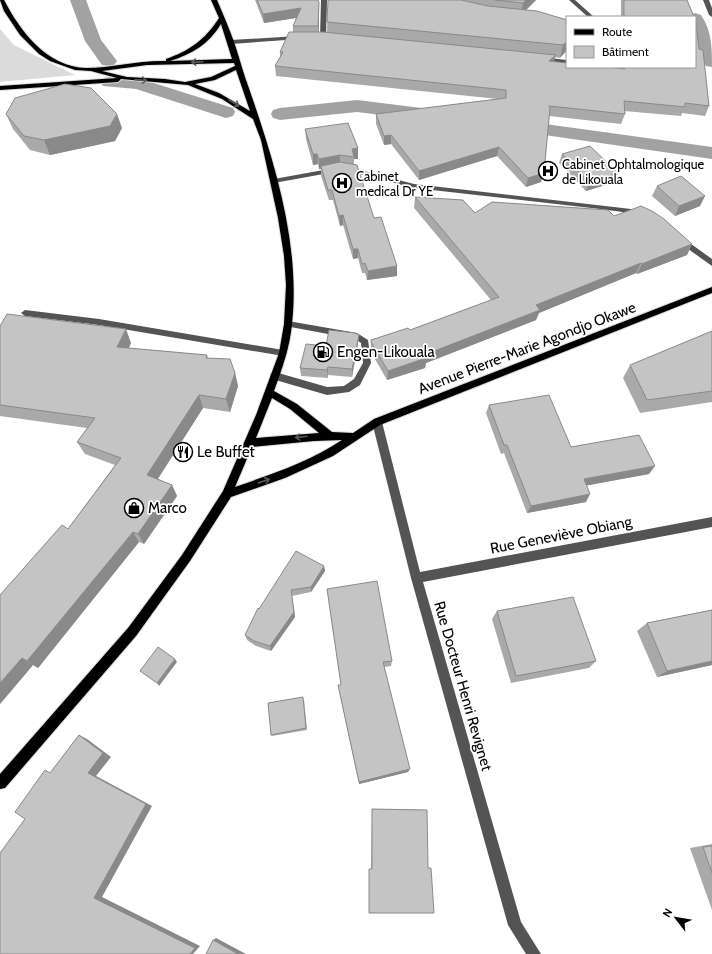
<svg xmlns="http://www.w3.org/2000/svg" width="712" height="954" viewBox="0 0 712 954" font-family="Cabin,sans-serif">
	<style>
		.green { fill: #dbdbdb }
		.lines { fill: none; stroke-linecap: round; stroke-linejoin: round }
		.canal { fill: #a2a2a2; fill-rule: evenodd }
		.major-casing { stroke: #dbdbdb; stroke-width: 2 }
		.minor { fill: #545454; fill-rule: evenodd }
		.major { fill: #000; fill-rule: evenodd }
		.wall { fill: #a9a9a9 }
		.shaded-wall { fill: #898989 }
		.building { fill: #c4c4c4; stroke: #898989 }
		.oneway { stroke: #595959 }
		.labels { text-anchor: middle; stroke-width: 3.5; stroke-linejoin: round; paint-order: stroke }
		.far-poi-label { font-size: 13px; fill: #000; stroke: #fff; text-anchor: start }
		.street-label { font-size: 15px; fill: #000; stroke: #fff }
		.poi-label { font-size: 15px; fill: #000; stroke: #fff; text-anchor: start }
	</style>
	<rect width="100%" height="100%" fill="#fff"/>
	<!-- green -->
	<polygon class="green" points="0,29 14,45 75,75 0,82"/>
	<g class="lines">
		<!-- canal -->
		<g class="canal">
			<polygon points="70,0 86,0 101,40 117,61 114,65 108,66 102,65 85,41"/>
			<path d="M695,13L701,15C712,31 712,48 712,67L706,66C696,51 695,34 695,17H688L689,15Z"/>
			<polygon points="109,77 144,80 233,108 235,112 233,116 226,118 136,89 103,86 100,82 103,78"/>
			<polygon points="357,100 438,110 445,112 447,116 445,120 438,122 357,112 280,120 273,118 271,114 273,110 280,108"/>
			<polygon points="509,119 712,147 712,159 502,129 499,125 502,121"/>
		</g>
		<!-- major casing -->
		<g class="major-casing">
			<path id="major" d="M0,0H4C20,31 47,67 86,68C112,68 139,60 166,61V59C189,51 205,40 219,18L211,0H217C223,14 229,28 234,42C238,53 241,65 245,77C272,154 301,241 292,324C290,347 282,369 274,391L297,404L332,432L353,433L374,419L712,287V293L380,425L333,456L285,478L231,497L190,561L136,636L5,788L0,789V774L128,628L182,555L223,491L256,415L279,353L284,324L286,285L284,256L278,218L261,140L253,119L222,99L188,85L121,79L118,82L0,90V86L117,78L91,71L75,70L50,61L39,54L20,35L4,11ZM221,24L232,59L170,61C192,54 209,44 221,24ZM234,63L235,66L211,77L185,82L165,79L127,77L102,71L147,65ZM236,70L250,111L219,93L195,84L215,80ZM272,398L290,409L319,433L256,438ZM342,440C309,462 272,474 235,487L252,447L314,441Z"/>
		</g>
		<!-- minor -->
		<g class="minor">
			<polygon points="321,0 327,0 326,38 323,40 320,38"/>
			<polygon points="569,0 575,0 594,17 588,17"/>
			<polygon points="703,0 709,0 712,8 712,17 709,15"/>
			<polygon points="298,36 301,38 300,39 231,44 228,42 231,40"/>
			<polygon points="541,57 567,60 567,64 539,60 538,59"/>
			<polygon points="340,167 356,169 414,184 631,209 644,214 640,216 630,213 600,209 414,188 356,173 340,171 274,183 270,181 274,179"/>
			<polygon points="680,236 712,259 712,266 677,241 676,239"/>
			<polygon points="25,310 99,319 283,350 287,353 283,356 99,325 25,316 21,313"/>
			<polygon points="288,321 357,333 368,340 371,363 360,385 349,392 327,395 272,379 270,376 272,373 275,372 327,387 344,386 354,379 363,363 361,343 355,339 285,326 284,324 285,322"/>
			<polygon points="377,418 380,419 382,422 420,572 712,517 712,527 423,582 521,922 541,954 526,954 508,925 411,578 372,422 374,419"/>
		</g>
		<!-- major -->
		<use href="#major" class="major"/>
	</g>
	<!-- wall -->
	<g class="wall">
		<polygon points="255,0 318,0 319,2 319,32 327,33 328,0 536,0 526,10 567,20 567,50 560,58 555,57 554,62 622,68 622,67 695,67 699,49 709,106 705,116 682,113 681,116 624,111 625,114 621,124 549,116 544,173 541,182 526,187 497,156 419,180 391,144 384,145 376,124 376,114 498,99 276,76 275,66 280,57 280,52 293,32 293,26 296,18 264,23"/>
		<polygon points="621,0 687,0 694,17 621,17"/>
		<polygon points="6,114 122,128 115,141 50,155 30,150 13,129"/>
		<polygon points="305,129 358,148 358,159 354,159 354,164 374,218 397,266 397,276 367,280 365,273 362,273 358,258 353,259 343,225 340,226 333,200 329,200 321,176 321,169 319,169 318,164 313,165 306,139"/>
		<polygon points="562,154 618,173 615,182 586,191 559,163"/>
		<polygon points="657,186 700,206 675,216 652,196"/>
		<polygon points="415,197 475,213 614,216 692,244 687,255 637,274 636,273 539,313 536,320 426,363 425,368 387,380 371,352 371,340 410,330 491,300 414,208"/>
		<polygon points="0,326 131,343 129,348 207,355 208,358 235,373 238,386 230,412 203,408 158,479 172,485 177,496 144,544 139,542 38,668 33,665 0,704 68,529 115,465 85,454 77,442 87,428 0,416"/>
		<polygon points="712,331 712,402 640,413 623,378 630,365"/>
		<polygon points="358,343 352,377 328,375 328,378 301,376 300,368 326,346"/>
		<polygon points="489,405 571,447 649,474 587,485 586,502 527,513 504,453 501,454 486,413"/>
		<polygon points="324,566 325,571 311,592 292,596 295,617 271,651 256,646 247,640 245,635 259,609"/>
		<polygon points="328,595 392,661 391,666 384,667 408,772 359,784 339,690 338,685 341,685"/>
		<polygon points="712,610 712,665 657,677 637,631 647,623"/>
		<polygon points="497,611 596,661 589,668 511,683 492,619"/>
		<polygon points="304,700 307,730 272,736 271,735"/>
		<polygon points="372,809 427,810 369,913 369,869 371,869"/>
		<polygon points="712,844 712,910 690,848"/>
	</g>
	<!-- shaded-wall -->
	<g class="shaded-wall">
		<polygon points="526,0 536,0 521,15 523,3"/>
		<polygon points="319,2 319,34 318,26"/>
		<polygon points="301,8 302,17 264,23 263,14"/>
		<polygon points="567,41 567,50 560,58 563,45"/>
		<polygon points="556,55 553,64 549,61"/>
		<polygon points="117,114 122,128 115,141 50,155 44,140"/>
		<polygon points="391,135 391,144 384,145 384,136"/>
		<polygon points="499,147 497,156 419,180 419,171"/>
		<polygon points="358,148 358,159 354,159 352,149"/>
		<polygon points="313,154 317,154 318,164 313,165"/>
		<polygon points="340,155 340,166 321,166 321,169 319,169 319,159"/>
		<polygon points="544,173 541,182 526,187 528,178"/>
		<polygon points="618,173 615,182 586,191 589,182"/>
		<polygon points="705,196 700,206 675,216 679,206"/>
		<polygon points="343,215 343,225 340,226 339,216"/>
		<polygon points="692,244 687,255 637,274 642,264"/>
		<polygon points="353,249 358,249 358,258 353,259"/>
		<polygon points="641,263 636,273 539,313 536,320 426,363 425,368 387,380 388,371 536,305"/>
		<polygon points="397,266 397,276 367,280 368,271"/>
		<polygon points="126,329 131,343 123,360 117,347"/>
		<polygon points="359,335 358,343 352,377 352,369"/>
		<polygon points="328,367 328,378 327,370"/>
		<polygon points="235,373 238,386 230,412 226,399"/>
		<polygon points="199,395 203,408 153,486 147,475"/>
		<polygon points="655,466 649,474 579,487 584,479"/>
		<polygon points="172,485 177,496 144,544 138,534"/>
		<polygon points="590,494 586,502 527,513 531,506"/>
		<polygon points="133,532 139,542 38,668 27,661"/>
		<polygon points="324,566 325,571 311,592 311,587"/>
		<polygon points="291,590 292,596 295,617 271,651 270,646"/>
		<polygon points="22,658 33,665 0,704 0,683"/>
		<polygon points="175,659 177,662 159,686 157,683"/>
		<polygon points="712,661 712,665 657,677 667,671"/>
		<polygon points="79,735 87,739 111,757 96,776 152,806 102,897 200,946 193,954 190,954 94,898"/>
		<polygon points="410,769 408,772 359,784 359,782"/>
		<polygon points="216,938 246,954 238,954 213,940"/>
	</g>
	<!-- building -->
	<g class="building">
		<polygon points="257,0 318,0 319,2 318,26 293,26 301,8 263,14"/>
		<polygon points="328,0 461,0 488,6 537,11 567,20 567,41 563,45 327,22"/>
		<polygon points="495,0 526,0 523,3"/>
		<polygon points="624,0 687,0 694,17 624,17"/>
		<polygon points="695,19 696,22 699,49 703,50 709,106 685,103 685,107 624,101 625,114 549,106 550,108 544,173 528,178 499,147 419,171 391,135 384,136 376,114 506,98 506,90 275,66 283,52 280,52 289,32 323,32 556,55 549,61 567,63 567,67 608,67 625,69 625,67 695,67"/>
		<polygon points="65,84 91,88 117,114 110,126 44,140 24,136 6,114 15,98"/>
		<polygon points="348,123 358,148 352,149 354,157 340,155 319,159 317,154 313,154 305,129"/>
		<polygon points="590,146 618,173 589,182 562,154"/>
		<polygon points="340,162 357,165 374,218 381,217 397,266 368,271 365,263 362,264 358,249 353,249 343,215 339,216 332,190 328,190 321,166"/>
		<polygon points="681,176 705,196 679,206 657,186"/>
		<polygon points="415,197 463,200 475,213 492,202 608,210 614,216 641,206 652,211 664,219 692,244 642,264 641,263 536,305 540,310 424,355 426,358 388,371 371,342 371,340 408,328 410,330 499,297"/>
		<polygon points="7,314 126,329 117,347 207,355 206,358 230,359 235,373 226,399 199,395 147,475 172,485 138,534 133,532 27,661 22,658 0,683 0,595 62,525 68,529 121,458 77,442 95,418 0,405 0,326"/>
		<polygon points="329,330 355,333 359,335 352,369 328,367 327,370 300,368 306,344 326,346"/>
		<polygon points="712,331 712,391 647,400 630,365"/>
		<polygon points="549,395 571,447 639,435 655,466 584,479 590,494 531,506 507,445 504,445 489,405"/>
		<polygon points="296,551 324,566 311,587 291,590 294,612 270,646 254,641 245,635 258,608 259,609"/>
		<polygon points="377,581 392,661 383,662 410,769 359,782 338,685 341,685 327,589"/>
		<polygon points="573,597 596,661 516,676 497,611"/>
		<polygon points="712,610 712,661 667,671 647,623"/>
		<polygon points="158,647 175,659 157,683 140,671"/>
		<polygon points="303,697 306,728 271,735 268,703"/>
		<polygon points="79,735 103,753 88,773 146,804 94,898 195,948 190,954 0,954 0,853 25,819 15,812 45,770 50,773"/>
		<polygon points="372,809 427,810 428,868 431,868 434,913 369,913 369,869 372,869"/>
		<polygon points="712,846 712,873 703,847"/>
		<polygon points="213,940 238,954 206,954"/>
	</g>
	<!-- one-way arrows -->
	<defs><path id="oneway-shaft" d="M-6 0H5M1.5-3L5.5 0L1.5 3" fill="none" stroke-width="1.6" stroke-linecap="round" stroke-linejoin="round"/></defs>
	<g class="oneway">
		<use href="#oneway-shaft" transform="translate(197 62) rotate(176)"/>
		<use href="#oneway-shaft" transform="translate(141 80) rotate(3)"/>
		<use href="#oneway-shaft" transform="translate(234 103) rotate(31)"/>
		<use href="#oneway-shaft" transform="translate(301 437) rotate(173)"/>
		<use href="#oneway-shaft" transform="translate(264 481) rotate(-19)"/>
	</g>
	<!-- icons -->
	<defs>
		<g id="hospital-ring" transform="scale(1)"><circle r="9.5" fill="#fff" stroke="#000" stroke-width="1.5"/><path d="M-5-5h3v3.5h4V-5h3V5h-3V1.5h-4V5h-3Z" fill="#000"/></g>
		<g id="fuel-ring" transform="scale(1)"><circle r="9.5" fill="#fff" stroke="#000" stroke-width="1.5"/><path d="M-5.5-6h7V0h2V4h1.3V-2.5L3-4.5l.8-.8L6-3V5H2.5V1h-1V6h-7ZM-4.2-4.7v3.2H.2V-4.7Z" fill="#000"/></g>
		<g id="restaurant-ring" transform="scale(1)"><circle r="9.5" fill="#fff" stroke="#000" stroke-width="1.5"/><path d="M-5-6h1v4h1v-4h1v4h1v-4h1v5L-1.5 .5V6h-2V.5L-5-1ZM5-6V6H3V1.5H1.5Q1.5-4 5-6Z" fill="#000"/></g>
		<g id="shop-ring" transform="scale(1)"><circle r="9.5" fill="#fff" stroke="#000" stroke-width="1.5"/><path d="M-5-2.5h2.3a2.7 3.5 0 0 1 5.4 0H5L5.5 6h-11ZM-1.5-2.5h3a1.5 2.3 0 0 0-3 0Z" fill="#000"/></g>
	</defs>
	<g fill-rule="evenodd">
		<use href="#hospital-ring" x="548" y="171"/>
		<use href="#hospital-ring" x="342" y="183"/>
		<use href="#fuel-ring" x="323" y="352"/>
		<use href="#restaurant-ring" x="183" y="452"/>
		<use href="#shop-ring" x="134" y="508"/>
	</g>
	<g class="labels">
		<!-- far-poi labels -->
		<g class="far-poi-label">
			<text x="562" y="169">Cabinet Ophtalmologique<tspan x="562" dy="15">de Likouala</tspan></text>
			<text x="356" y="181">Cabinet<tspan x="356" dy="15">medical Dr YE</tspan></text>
		</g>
		<!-- street labels -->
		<g class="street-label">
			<text transform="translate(527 348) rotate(-21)" y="5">Avenue Pierre-Marie Agondjo Okawe</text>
			<text transform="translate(561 535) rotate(-11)" y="5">Rue Geneviève Obiang</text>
			<text transform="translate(463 686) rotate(74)" y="5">Rue Docteur Henri Revignet</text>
		</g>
		<!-- poi labels -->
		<g class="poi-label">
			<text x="337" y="357">Engen-Likouala</text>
			<text x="197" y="457">Le Buffet</text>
			<text x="148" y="513">Marco</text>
		</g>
	</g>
	<!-- legend -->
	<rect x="566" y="16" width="130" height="52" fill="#ffffff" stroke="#999999"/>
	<rect x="574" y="29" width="20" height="6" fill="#000000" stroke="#999999"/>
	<text x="602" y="36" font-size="12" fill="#000000">Route</text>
	<rect x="574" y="46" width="20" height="12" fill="#c4c4c4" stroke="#999999"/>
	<text x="602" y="56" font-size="12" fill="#000000">Bâtiment</text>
	<!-- north arrow -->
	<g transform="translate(676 918) rotate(301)" stroke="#ffffff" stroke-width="3" paint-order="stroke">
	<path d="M0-3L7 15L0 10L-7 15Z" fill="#000000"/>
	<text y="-6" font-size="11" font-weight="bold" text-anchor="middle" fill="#000000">N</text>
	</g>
</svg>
